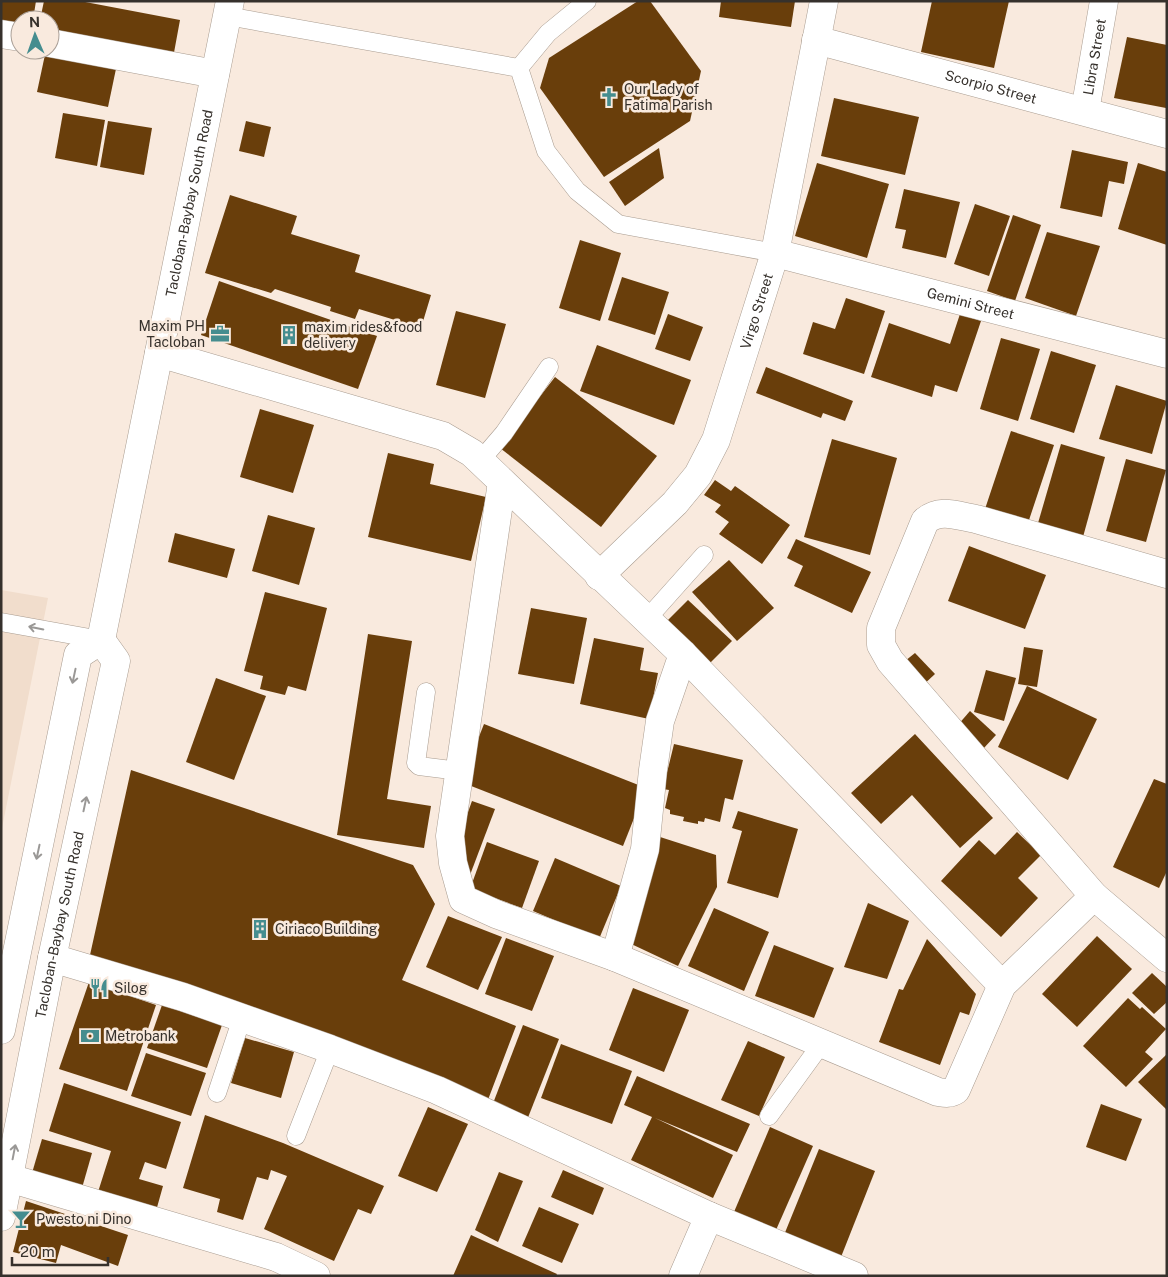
<svg xmlns="http://www.w3.org/2000/svg" width="1168" height="1277" viewBox="0 0 1168 1277" font-family="'Public Sans',sans-serif">
	<style>
		.built { fill: #f1ddcc }
		.building { fill: #693e0b }
		.lines { fill: none; stroke-linecap: round; stroke-linejoin: round }
		.service-casing { stroke: #a99c90; stroke-width: 19 }
		.minor-casing { stroke: #a99c90; stroke-width: 29 }
		.primary-casing { stroke: #a99c90; stroke-width: 29 }
		.service { stroke: #fff; stroke-width: 18 }
		.minor { stroke: #fff; stroke-width: 28 }
		.primary { stroke: #fff; stroke-width: 28 }
		.oneway { stroke: #9a9896 }
		.labels { text-anchor: middle; stroke-width: 5; stroke-linejoin: round; paint-order: stroke }
		.street-label { font-size: 14px; fill: #36312c; stroke: #f9eade }
		.poi-label { font-size: 14px; fill: #36312c; stroke: #f9eade; text-anchor: start }
	</style>
	<rect width="100%" height="100%" fill="#f9eade"/>
	<!-- built -->
	<polygon class="built" points="1,590 48,598 1,833"/>
	<!-- building -->
	<g class="building">
		<polygon points="1,1 36,1 33,20 20,20 20,28 1,25"/>
		<polygon points="44,1 80,1 180,20 173,58 50,34 50,20 40,20"/>
		<polygon points="638,1 650,1 701,71 690,121 604,177 540,88 549,58"/>
		<polygon points="721,1 795,1 791,27 719,17"/>
		<polygon points="932,1 1009,1 994,68 921,52"/>
		<polygon points="1127,37 1167,45 1166,108 1114,98"/>
		<polygon points="46,50 117,64 108,107 37,92"/>
		<polygon points="834,98 919,117 905,175 821,156"/>
		<polygon points="63,113 105,120 97,166 55,158"/>
		<polygon points="108,121 152,128 144,175 100,167"/>
		<polygon points="246,121 271,127 264,157 239,151"/>
		<polygon points="659,148 664,178 625,206 609,182"/>
		<polygon points="1072,150 1128,162 1124,184 1109,181 1102,217 1060,208"/>
		<polygon points="817,163 889,184 867,258 795,236"/>
		<polygon points="1138,163 1167,172 1167,245 1118,229"/>
		<polygon points="904,189 960,202 946,258 902,248 906,230 895,228"/>
		<polygon points="230,195 297,216 291,234 360,255 355,272 431,295 421,328 359,309 355,319 330,311 331,307 275,289 271,293 205,273"/>
		<polygon points="975,204 1010,216 989,276 954,264"/>
		<polygon points="1013,215 1041,225 1015,301 987,291"/>
		<polygon points="1047,232 1100,246 1076,316 1025,298"/>
		<polygon points="580,240 621,253 600,321 559,308"/>
		<polygon points="622,277 669,292 655,335 608,320"/>
		<polygon points="219,281 377,336 358,389 201,335"/>
		<polygon points="846,298 885,311 864,374 803,354 813,322 835,329"/>
		<polygon points="456,311 506,324 485,398 436,385"/>
		<polygon points="668,314 703,327 690,361 655,349"/>
		<polygon points="960,314 981,321 957,392 935,385 932,397 871,377 889,323 950,344"/>
		<polygon points="1001,338 1040,349 1018,421 980,409"/>
		<polygon points="597,345 691,380 674,425 580,391"/>
		<polygon points="1051,351 1096,365 1074,433 1030,419"/>
		<polygon points="766,367 853,401 845,421 823,413 821,418 756,393"/>
		<polygon points="555,377 657,456 601,527 500,448"/>
		<polygon points="1116,385 1167,401 1152,454 1099,439"/>
		<polygon points="260,409 314,425 293,493 240,477"/>
		<polygon points="1011,431 1054,445 1028,523 985,509"/>
		<polygon points="832,439 897,458 870,555 804,537"/>
		<polygon points="1061,444 1105,457 1083,537 1036,530"/>
		<polygon points="388,453 434,464 430,484 486,497 471,561 368,537"/>
		<polygon points="1126,459 1166,470 1146,542 1106,531"/>
		<polygon points="715,480 731,491 735,486 790,525 762,564 719,534 729,522 715,512 721,505 704,495"/>
		<polygon points="268,515 315,528 299,585 252,571"/>
		<polygon points="175,533 235,549 227,578 168,562"/>
		<polygon points="796,539 871,572 852,613 794,586 803,566 787,558"/>
		<polygon points="969,546 1046,575 1025,629 948,601"/>
		<polygon points="729,560 774,608 737,641 692,592"/>
		<polygon points="265,592 327,608 306,691 288,686 285,695 260,689 263,676 244,671"/>
		<polygon points="688,600 732,641 708,665 665,623"/>
		<polygon points="531,608 587,618 574,684 518,674"/>
		<polygon points="368,634 412,641 387,799 431,806 424,848 337,835"/>
		<polygon points="594,638 644,648 640,670 658,673 649,719 580,704"/>
		<polygon points="1024,647 1043,650 1037,687 1018,684"/>
		<polygon points="915,653 935,674 921,687 900,665"/>
		<polygon points="986,670 1016,678 1004,721 974,712"/>
		<polygon points="216,678 266,696 234,780 186,762"/>
		<polygon points="1027,686 1097,719 1068,780 998,747"/>
		<polygon points="970,711 996,735 983,749 957,726"/>
		<polygon points="484,724 646,788 623,846 461,782"/>
		<polygon points="915,734 993,818 960,848 912,795 881,824 851,793"/>
		<polygon points="674,744 743,760 733,800 725,798 720,822 705,818 704,822 698,821 698,824 683,821 684,817 670,814 670,810 665,808 669,790 663,789"/>
		<polygon points="131,770 413,865 435,904 402,980 516,1026 486,1105 90,955"/>
		<polygon points="1154,779 1167,784 1167,871 1159,888 1113,867"/>
		<polygon points="472,801 495,809 470,875 455,848"/>
		<polygon points="738,811 798,829 778,898 727,883 742,831 732,828"/>
		<polygon points="1017,832 1041,855 1018,878 1038,898 1001,937 941,881 979,840 995,855"/>
		<polygon points="657,836 716,855 717,887 678,966 627,942"/>
		<polygon points="487,842 539,861 522,908 470,889"/>
		<polygon points="555,858 621,886 599,939 533,911"/>
		<polygon points="868,903 909,921 887,979 844,967"/>
		<polygon points="714,908 769,932 744,991 688,966"/>
		<polygon points="448,916 502,937 478,990 426,967"/>
		<polygon points="1097,936 1132,969 1077,1027 1042,994"/>
		<polygon points="506,938 554,956 532,1011 485,994"/>
		<polygon points="927,939 976,994 969,1015 960,1012 940,1065 879,1042 899,989 903,990"/>
		<polygon points="774,945 834,968 814,1018 755,996"/>
		<polygon points="1152,973 1167,987 1167,1002 1154,1014 1132,993"/>
		<polygon points="89,982 156,1005 127,1091 59,1069"/>
		<polygon points="633,988 689,1010 664,1072 609,1050"/>
		<polygon points="1128,998 1140,1009 1142,1007 1166,1029 1145,1052 1153,1059 1126,1087 1083,1046"/>
		<polygon points="162,1005 222,1025 207,1068 147,1048"/>
		<polygon points="523,1025 559,1039 527,1120 492,1106"/>
		<polygon points="245,1038 294,1052 281,1098 231,1083"/>
		<polygon points="748,1041 785,1057 759,1116 721,1100"/>
		<polygon points="561,1044 632,1071 612,1124 541,1098"/>
		<polygon points="146,1053 206,1073 191,1116 131,1096"/>
		<polygon points="1167,1054 1167,1110 1138,1082"/>
		<polygon points="637,1076 750,1124 737,1152 655,1118 733,1155 713,1198 631,1160 652,1117 624,1105"/>
		<polygon points="64,1083 181,1122 166,1169 145,1162 139,1179 163,1186 156,1211 98,1192 111,1151 49,1131"/>
		<polygon points="1101,1104 1142,1119 1126,1161 1086,1147"/>
		<polygon points="428,1107 468,1124 437,1192 398,1176"/>
		<polygon points="205,1115 283,1143 384,1186 371,1214 358,1209 334,1261 264,1229 287,1176 271,1170 268,1180 257,1177 243,1220 217,1212 220,1199 183,1188"/>
		<polygon points="770,1127 813,1146 776,1230 734,1212"/>
		<polygon points="42,1139 92,1153 82,1188 32,1173"/>
		<polygon points="819,1149 875,1171 841,1257 784,1235"/>
		<polygon points="563,1170 604,1188 593,1215 551,1197"/>
		<polygon points="499,1172 523,1181 498,1242 475,1230"/>
		<polygon points="26,1201 128,1235 118,1266 61,1245 56,1263 13,1252"/>
		<polygon points="539,1207 579,1224 562,1263 522,1246"/>
		<polygon points="471,1235 557,1274 556,1276 453,1276"/>
	</g>
	<g class="lines">
		<!-- service casing -->
		<g class="service-casing">
			<g id="service">
				<polyline points="227,16 519,68 546,151 577,191 618,224 775,253"/>
				<polyline points="519,68 548,33 587,1"/>
				<polyline points="480,461 504,433 549,367"/>
				<polyline points="646,620 704,555"/>
				<polyline points="1,622 101,640"/>
				<polyline points="426,692 416,763 419,766 459,771"/>
				<polyline points="217,1093 242,1018"/>
				<polyline points="769,1116 822,1043"/>
				<polyline points="296,1136 330,1049"/>
			</g>
		</g>
		<!-- minor casing -->
		<g class="minor-casing">
			<g id="minor">
				<polyline points="1,34 20,37"/>
				<path id="s1" d="M816,40L1167,134"/>
				<polyline points="50,43 215,74"/>
				<path id="s2" d="M1085,111L1104,1"/>
				<path id="s3" d="M775,253L1167,354"/>
				<polyline points="159,353 443,436 472,453 683,654 1002,985"/>
				<path d="M502,482L450,836L453,863L463,899L496,914L615,957L938,1092C945,1093 950,1094 956,1090L1002,985L1094,896"/>
				<path d="M1167,574L976,519C957,516 941,508 925,521L881,628V645L890,661L1094,896L1167,958"/>
				<path id="s4" d="M599,576L675,503L698,475L716,440L775,253L824,1"/>
				<polyline points="615,957 645,849 653,770 660,721 683,654"/>
				<polyline points="52,958 183,997 330,1049 437,1090 709,1216"/>
				<polyline points="9,1178 276,1257 316,1276"/>
				<polyline points="683,1276 709,1216 854,1276"/>
			</g>
		</g>
		<!-- primary casing -->
		<g class="primary-casing">
			<g id="primary">
				<path id="s5" d="M1,1030L78,655L101,640L230,1"/>
				<path id="s6" d="M1,1217L52,958L116,661L101,640"/>
			</g>
		</g>
		<!-- service -->
		<use href="#service" class="service"/>
		<!-- minor -->
		<use href="#minor" class="minor"/>
		<!-- primary -->
		<use href="#primary" class="primary"/>
	</g>
	<!-- one-way arrows -->
	<defs><path id="oneway-shaft" d="M-6 0H5M1.5-3L5.5 0L1.5 3" fill="none" stroke-width="1.6" stroke-linecap="round" stroke-linejoin="round" transform="scale(1.25)"/></defs>
	<g class="oneway">
		<use href="#oneway-shaft" transform="translate(36 628) rotate(-169)"/>
		<use href="#oneway-shaft" transform="translate(74 676) rotate(102)"/>
		<use href="#oneway-shaft" transform="translate(85 804) rotate(-78)"/>
		<use href="#oneway-shaft" transform="translate(38 852) rotate(102)"/>
		<use href="#oneway-shaft" transform="translate(14 1152) rotate(-79)"/>
	</g>
	<!-- icons -->
	<defs>
		<g id="church-bare" transform="scale(1.5)"><path d="M-1.2-6h2.4v3.5h3.3v2.4h-3.3V6h-2.4V-.1h-3.3v-2.4h3.3Z" fill="#458d8f" stroke="#f9eade" stroke-width="2.5" paint-order="stroke"/></g>
		<g id="office-bare" transform="scale(1.5)"><path d="M-6-3h4V-5.5h4V-3h4V5H-6ZM-1-4.5V-3h2v-1.5ZM-6 0V1H6V0Z" fill="#458d8f" stroke="#f9eade" stroke-width="2.5" paint-order="stroke"/></g>
		<g id="building-bare" transform="scale(1.5)"><path d="M-4-6H4V6H1V3H-1V6H-4ZM-2.5-4.3h1.7v1.8h-1.7ZM.8-4.3h1.7v1.8H.8ZM-2.5-1h1.7V.8h-1.7ZM.8-1h1.7V.8H.8Z" fill="#458d8f" stroke="#f9eade" stroke-width="2.5" paint-order="stroke"/></g>
		<g id="restaurant-bare" transform="scale(1.5)"><path d="M-5-6h1v4h1v-4h1v4h1v-4h1v5L-1.5 .5V6h-2V.5L-5-1ZM5-6V6H3V1.5H1.5Q1.5-4 5-6Z" fill="#458d8f" stroke="#f9eade" stroke-width="2.5" paint-order="stroke"/></g>
		<g id="bank-bare" transform="scale(1.5)"><path d="M-6-4H6V4H-6ZM0-2.3a2.3 2.3 0 1 0 0 4.6a2.3 2.3 0 1 0 0-4.6Z" fill="#458d8f" stroke="#f9eade" stroke-width="2.5" paint-order="stroke"/></g>
		<g id="bar-bare" transform="scale(1.5)"><path d="M-6-5H6L.8 .8V4.5H3.5V6h-7V4.5H-.8V.8Z" fill="#458d8f" stroke="#f9eade" stroke-width="2.5" paint-order="stroke"/></g>
	</defs>
	<g fill-rule="evenodd">
		<use href="#church-bare" x="609" y="97"/>
		<use href="#office-bare" x="220" y="334"/>
		<use href="#building-bare" x="289" y="335"/>
		<use href="#building-bare" x="260" y="929"/>
		<use href="#restaurant-bare" x="99" y="988"/>
		<use href="#bank-bare" x="90" y="1036"/>
		<use href="#bar-bare" x="21" y="1219"/>
	</g>
	<g class="labels">
		<!-- street labels -->
		<g class="street-label">
			<text dy="5" stroke="none"><textPath href="#s2" startOffset="55">Libra Street</textPath></text>
			<text dy="5" stroke="none"><textPath href="#s1" startOffset="181">Scorpio Street</textPath></text>
			<text dy="5" stroke="none"><textPath href="#s5" startOffset="856">Tacloban-Baybay South Road</textPath></text>
			<text dy="5" stroke="none"><textPath href="#s3" startOffset="202">Gemini Street</textPath></text>
			<text dy="5" stroke="none"><textPath href="#s4" startOffset="316">Virgo Street</textPath></text>
			<text dy="5" stroke="none"><textPath href="#s6" startOffset="298">Tacloban-Baybay South Road</textPath></text>
		</g>
		<!-- poi labels -->
		<g class="poi-label">
			<text x="624" y="94">Our Lady of<tspan x="624" dy="16">Fatima Parish</tspan></text>
			<text x="205" y="331" text-anchor="end">Maxim PH<tspan x="205" dy="16">Tacloban</tspan></text>
			<text x="304" y="332">maxim rides&amp;food<tspan x="304" dy="16">delivery</tspan></text>
			<text x="275" y="934">Ciriaco Building</text>
			<text x="114" y="993">Silog</text>
			<text x="105" y="1041">Metrobank</text>
			<text x="36" y="1224">Pwesto ni Dino</text>
		</g>
	</g>
	<!-- border -->
	<rect width="1168" height="1277" fill="none" stroke="#36312c" stroke-width="5"/>
	<!-- north arrow -->
	<g transform="translate(35 35) rotate(358)"><circle r="24" fill="#f9eade" stroke="#aba097"/>
	<path d="M0-4L9 19L0 12L-9 19Z" fill="#458d8f"/>
	<text y="-8" font-size="14" font-weight="bold" text-anchor="middle" fill="#36312c">N</text>
	</g>
	<!-- scale -->
	<path d="M12 1257v8h96v-8" fill="none" stroke="#36312c" stroke-width="2.5"/>
	<text x="20" y="1257" font-size="15" fill="#36312c" stroke="#f9eade" stroke-width="4" paint-order="stroke">20 m</text>
</svg>
